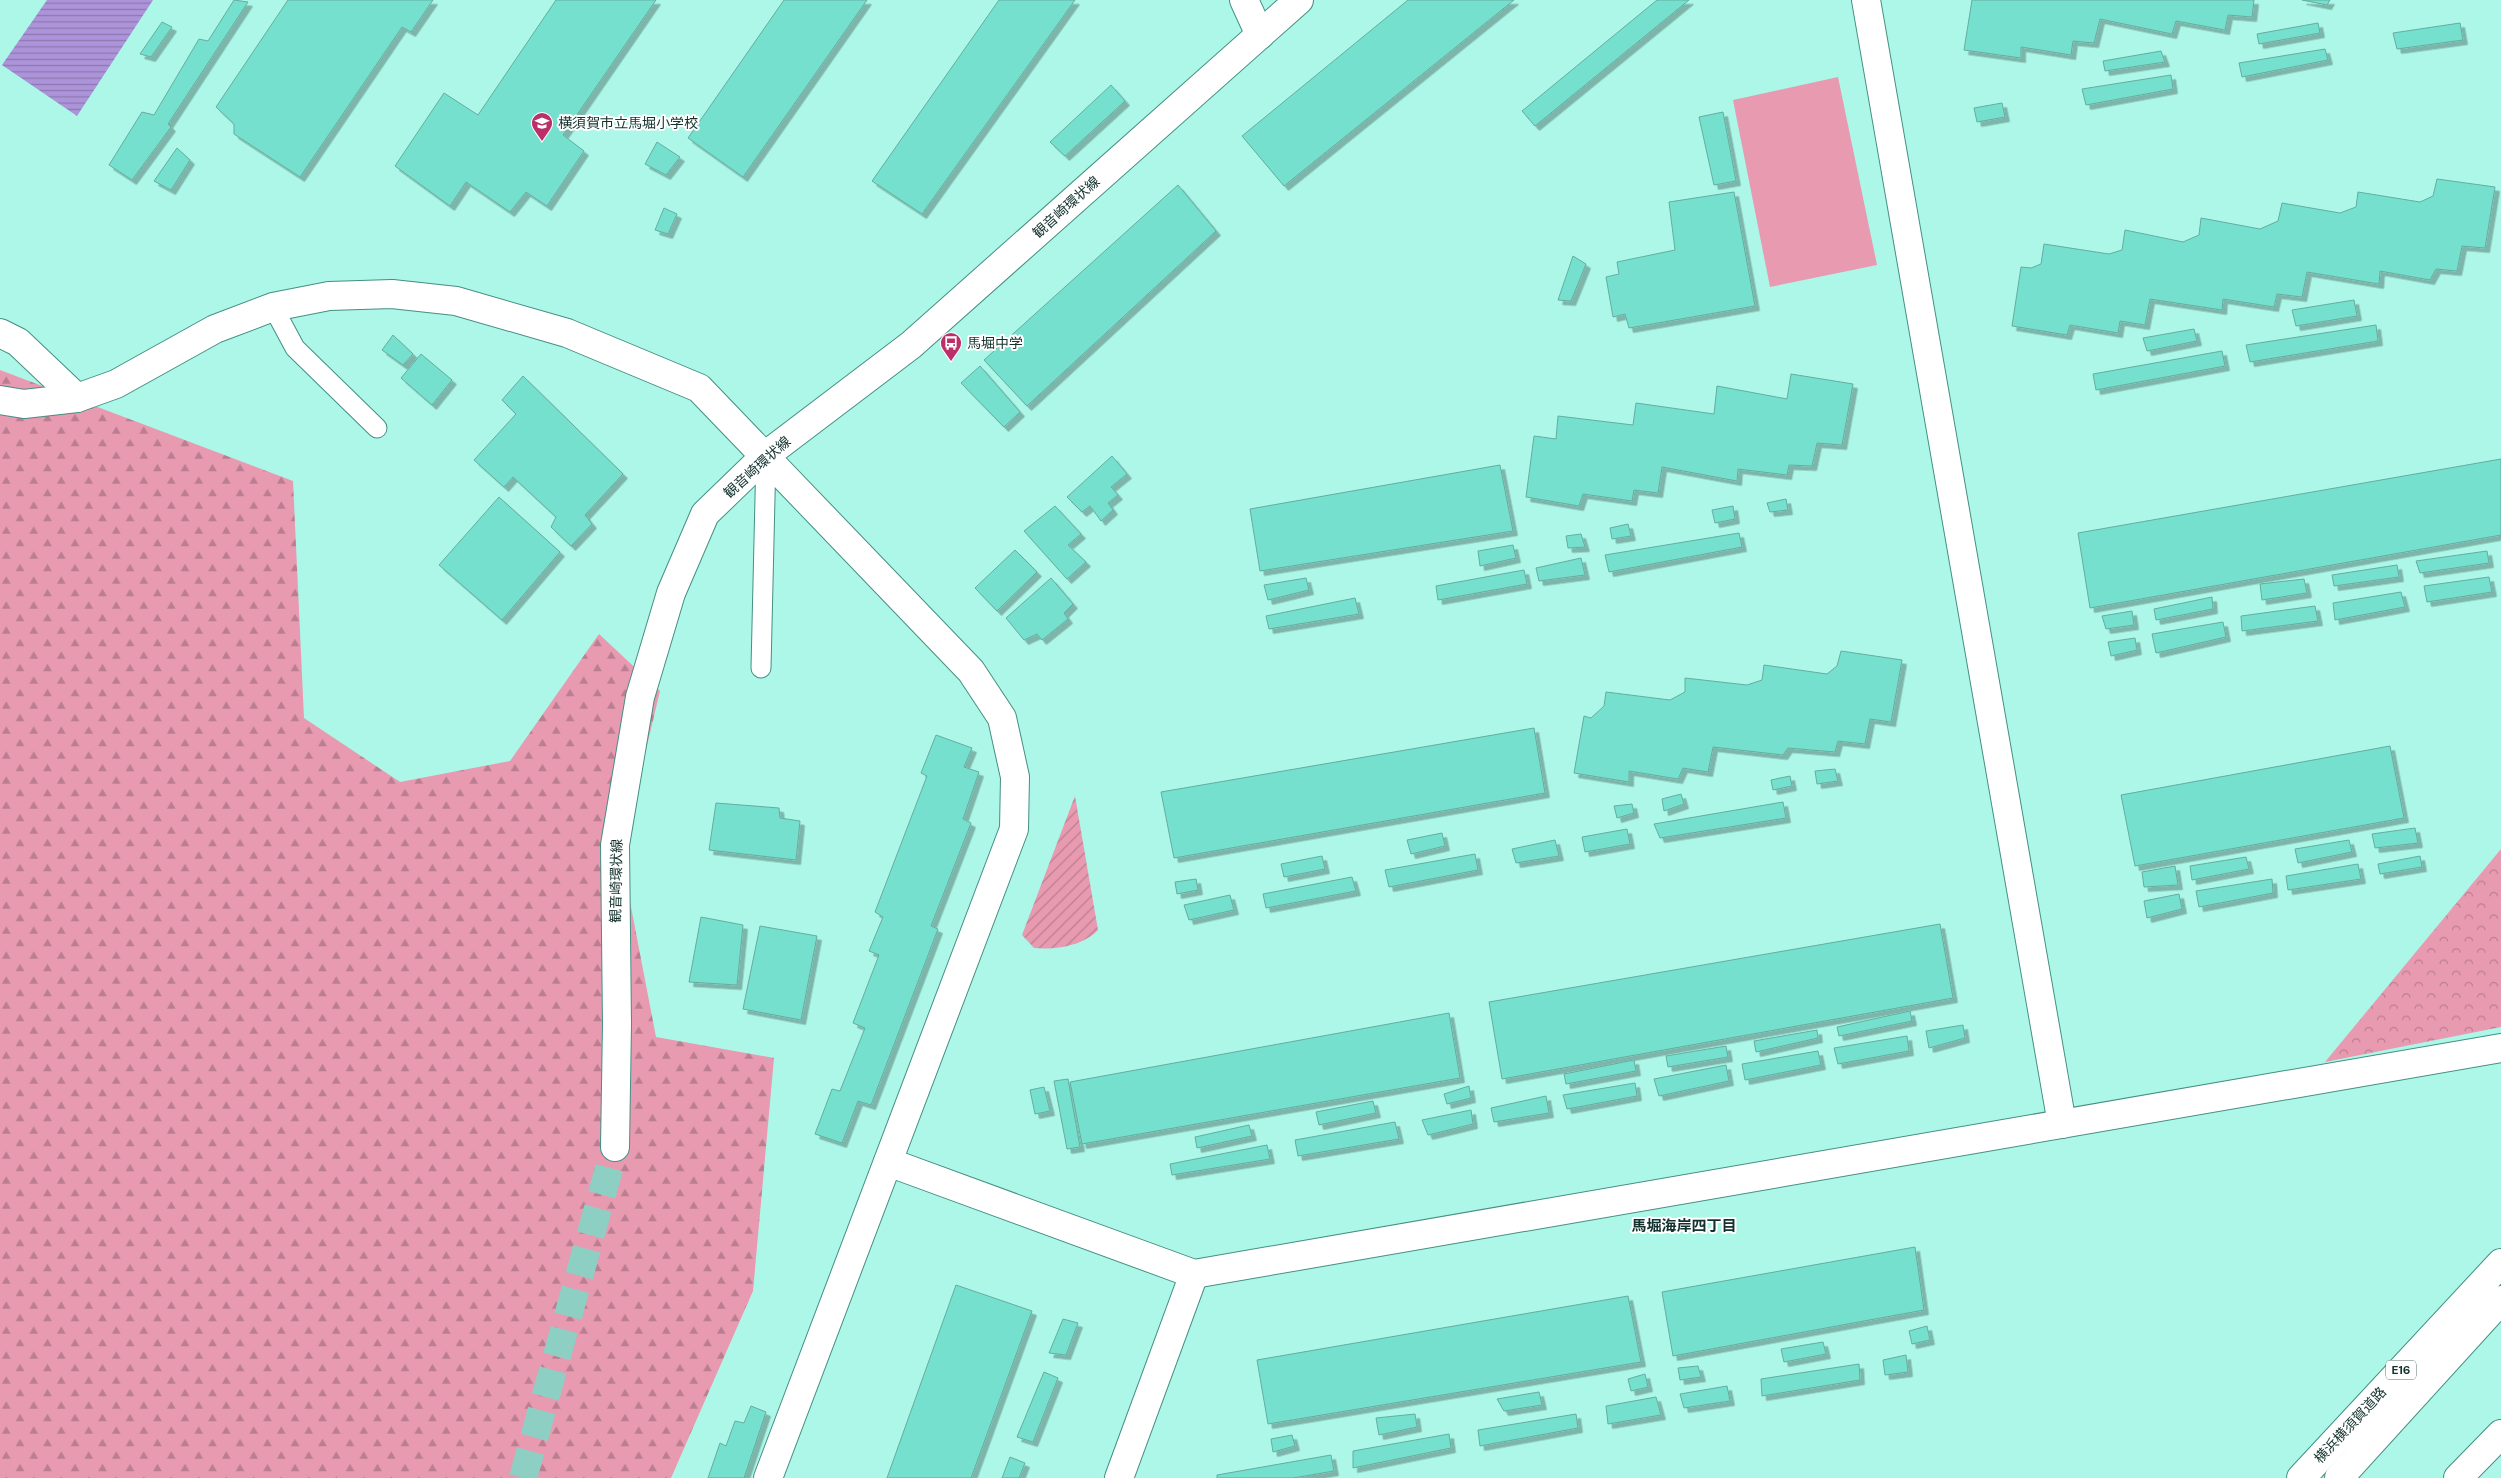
<svg xmlns="http://www.w3.org/2000/svg" width="2501" height="1478" viewBox="0 0 2501 1478" font-family="'DM Sans','Noto Sans JP',sans-serif">
	<style>
		.forest { fill: url(#forest-firs) }
		.park { fill: url(#park-crowns) }
		.garden { fill: url(#garden-furrows) }
		.pitch { fill: #e89ab0 }
		.water { fill: url(#water-rules) }
		.building { fill: #74e0cd; stroke: #64ada0; filter: url(#shadow) }
		.lines { fill: none; stroke-linecap: round; stroke-linejoin: round }
		.secondary-tunnel { stroke: #8dd0c3; stroke-width: 28; stroke-dasharray: 28 14; stroke-linecap: butt }
		.service-casing { stroke: #458f83; stroke-width: 21 }
		.minor-casing { stroke: #458f83; stroke-width: 30 }
		.tertiary-casing { stroke: #458f83; stroke-width: 30 }
		.secondary-casing { stroke: #458f83; stroke-width: 30 }
		.motorway-casing { stroke: #458f83; stroke-width: 30 }
		.service { stroke: #fff; stroke-width: 19 }
		.minor { stroke: #fff; stroke-width: 28 }
		.tertiary { stroke: #fff; stroke-width: 28 }
		.secondary { stroke: #fff; stroke-width: 28 }
		.motorway { stroke: #fff; stroke-width: 28 }
		.labels { text-anchor: middle; stroke-width: 4; stroke-linejoin: round; paint-order: stroke }
		.shield { fill: #fff; stroke: #5a706c; stroke-width: 1 }
		.shield-label { font-size: 12px; font-weight: bold; fill: #13322d }
		.poi-label { font-size: 14px; fill: #13322d; stroke: #fff; text-anchor: start }
		.street-label { font-size: 14px; fill: #13322d; stroke: #fff }
		.neighbourhood-label { font-size: 15px; font-weight: bold; fill: #13322d; stroke: #fff }
	</style>
	<defs>
		<pattern id="forest-firs" width="22" height="20" patternUnits="userSpaceOnUse" patternTransform="scale(1.25)"><rect width="22" height="20" fill="#e89ab0"/><path d="M5 1l3.5 6h-7zM16 11l3.5 6h-7z" fill="#bb7e90"/></pattern>
		<pattern id="park-crowns" width="20" height="18" patternUnits="userSpaceOnUse" patternTransform="scale(1.25)"><rect width="20" height="18" fill="#e89ab0"/><path d="M2 6a3 3 0 1 1 6 0M12 15a3 3 0 1 1 6 0" fill="none" stroke="#bb7e90"/></pattern>
		<pattern id="garden-furrows" width="10" height="10" patternUnits="userSpaceOnUse" patternTransform="scale(1.25)"><rect width="10" height="10" fill="#e89ab0"/><path d="M-1 1l2-2M0 10L10 0M9 11l2-2" fill="none" stroke="#bb7e90"/></pattern>
		<pattern id="water-rules" width="6" height="5" patternUnits="userSpaceOnUse" patternTransform="scale(1.25)"><rect width="6" height="5" fill="#ad93d9"/><path d="M0 2.5h6" fill="none" stroke="#8c79b0"/></pattern>
		<filter id="shadow"><feDropShadow dx="4.5" dy="4.5" stdDeviation="0" flood-color="#0004"/></filter>
	</defs>
	<rect width="100%" height="100%" fill="#acf7e8"/>
	<!-- forest -->
	<polygon class="forest" points="0,370 293,481 304,718 400,782 510,761 599,634 660,691 621,855 656,1037 774,1058 753,1291 671,1478 0,1478"/>
	<!-- park -->
	<polygon class="park" points="2501,849 2501,1027 2325,1062"/>
	<!-- garden -->
	<path class="garden" d="M1075,796L1098,930C1083,946 1055,950 1034,948L1022,935Z"/>
	<!-- pitch -->
	<polygon class="pitch" points="1838,77 1877,265 1770,287 1733,100"/>
	<!-- water -->
	<polygon class="water" points="47,0 153,0 77,116 2,65"/>
	<!-- building -->
	<g class="building">
		<polygon points="234,0 248,2 168,124 171,127 132,180 109,165 142,112 154,115 199,39 208,41"/>
		<polygon points="288,0 433,0 411,32 402,27 300,177 234,134 234,124 216,107"/>
		<polygon points="556,0 656,0 563,135 584,151 547,206 526,192 510,212 466,182 450,206 395,166 444,93 478,115"/>
		<polygon points="784,0 867,0 743,177 688,138"/>
		<polygon points="999,0 1075,0 922,214 872,181"/>
		<polygon points="1408,0 1514,0 1284,186 1242,136"/>
		<polygon points="1657,0 1689,0 1535,126 1522,111"/>
		<polygon points="1972,0 2254,0 2252,17 2228,15 2225,30 2176,21 2172,34 2100,19 2094,43 2073,41 2071,55 2021,47 2021,58 1964,50"/>
		<polygon points="2302,0 2330,0 2327,5"/>
		<polygon points="162,22 172,27 151,57 140,54"/>
		<polygon points="2318,23 2320,33 2259,44 2257,34"/>
		<polygon points="2460,23 2463,40 2397,49 2393,33"/>
		<polygon points="2325,49 2328,60 2242,77 2239,63"/>
		<polygon points="2161,51 2165,62 2105,71 2103,61"/>
		<polygon points="2171,75 2173,89 2086,105 2082,89"/>
		<polygon points="1111,85 1125,101 1065,156 1050,142"/>
		<polygon points="2002,103 2005,117 1977,122 1974,108"/>
		<polygon points="1723,112 1736,181 1714,185 1699,117"/>
		<polygon points="657,142 680,157 666,175 645,164"/>
		<polygon points="177,148 190,160 171,190 154,181"/>
		<polygon points="2437,179 2495,187 2485,248 2462,246 2457,271 2436,269 2430,280 2380,271 2379,284 2307,272 2302,297 2277,294 2274,307 2223,299 2222,310 2150,299 2145,325 2120,321 2118,333 2070,325 2067,335 2012,326 2021,267 2031,268 2041,264 2044,244 2109,254 2122,250 2125,230 2183,242 2199,235 2201,218 2260,229 2278,221 2282,203 2340,213 2356,207 2358,192 2420,202 2433,196"/>
		<polygon points="1178,185 1216,231 1027,406 984,360"/>
		<polygon points="1734,192 1755,306 1629,328 1625,314 1613,317 1606,277 1619,274 1617,262 1675,250 1669,202"/>
		<polygon points="664,208 677,214 668,234 655,230"/>
		<polygon points="1573,256 1586,264 1571,301 1558,300"/>
		<polygon points="2354,300 2357,316 2296,326 2292,310"/>
		<polygon points="2376,325 2378,341 2250,362 2246,345"/>
		<polygon points="2194,329 2197,341 2147,351 2143,338"/>
		<polygon points="393,335 413,354 403,365 382,350"/>
		<polygon points="2222,351 2225,366 2096,390 2093,374"/>
		<polygon points="421,354 452,380 432,405 401,378"/>
		<polygon points="980,366 1020,412 1004,427 961,383"/>
		<polygon points="1791,374 1853,384 1842,445 1817,443 1812,466 1789,465 1787,475 1738,469 1737,481 1662,467 1658,493 1634,490 1632,501 1583,494 1579,506 1526,497 1534,436 1556,439 1558,416 1633,425 1636,403 1714,414 1717,386 1787,399"/>
		<polygon points="523,376 623,474 585,515 592,524 571,546 551,527 556,517 513,477 504,487 474,460 516,414 502,400"/>
		<polygon points="1112,456 1127,474 1111,487 1118,495 1108,503 1113,510 1101,521 1090,506 1082,512 1067,497"/>
		<polygon points="2501,459 2501,535 2090,608 2078,533"/>
		<polygon points="1500,465 1513,531 1260,571 1250,509"/>
		<polygon points="499,497 560,552 502,620 439,565"/>
		<polygon points="1786,499 1788,510 1770,512 1767,503"/>
		<polygon points="1055,506 1081,534 1068,545 1086,562 1067,579 1024,531"/>
		<polygon points="1733,506 1735,519 1715,523 1712,510"/>
		<polygon points="1628,524 1631,536 1612,539 1610,528"/>
		<polygon points="1739,533 1742,547 1609,572 1605,555"/>
		<polygon points="1581,534 1585,547 1568,548 1566,536"/>
		<polygon points="1513,545 1516,558 1480,566 1478,551"/>
		<polygon points="1015,550 1037,572 997,611 975,588"/>
		<polygon points="2487,551 2489,563 2420,573 2416,561"/>
		<polygon points="1581,558 1585,575 1539,581 1536,568"/>
		<polygon points="2397,565 2399,577 2334,586 2332,575"/>
		<polygon points="1524,570 1527,584 1438,600 1436,586"/>
		<polygon points="2489,577 2492,592 2427,602 2424,586"/>
		<polygon points="1051,578 1073,604 1064,613 1068,619 1042,640 1037,634 1024,640 1006,618"/>
		<polygon points="1306,578 1309,590 1268,600 1264,585"/>
		<polygon points="2304,579 2307,593 2262,600 2260,584"/>
		<polygon points="2401,592 2405,607 2335,620 2333,603"/>
		<polygon points="2212,597 2213,609 2156,620 2154,609"/>
		<polygon points="1355,598 1359,614 1269,629 1266,616"/>
		<polygon points="2315,606 2318,621 2242,631 2241,616"/>
		<polygon points="2132,611 2134,625 2106,629 2102,616"/>
		<polygon points="2223,622 2226,637 2156,653 2152,634"/>
		<polygon points="2135,638 2137,650 2111,656 2108,642"/>
		<polygon points="1841,651 1902,660 1891,722 1870,719 1865,744 1838,741 1835,752 1788,748 1783,755 1713,747 1708,772 1683,768 1678,779 1629,771 1629,782 1574,773 1584,716 1591,718 1604,706 1606,692 1670,700 1685,692 1685,678 1747,685 1762,680 1764,665 1827,674 1837,666"/>
		<polygon points="1534,728 1545,793 1174,858 1161,792"/>
		<polygon points="936,735 972,748 964,767 979,772 963,819 971,823 931,926 938,929 871,1105 858,1101 842,1143 815,1134 832,1089 840,1091 865,1028 853,1023 879,955 869,951 883,917 875,912 927,776 921,773"/>
		<polygon points="2390,746 2404,818 2135,866 2121,795"/>
		<polygon points="1835,769 1838,781 1817,784 1815,771"/>
		<polygon points="1790,776 1792,786 1773,790 1771,780"/>
		<polygon points="1681,794 1684,804 1664,811 1662,799"/>
		<polygon points="1783,802 1786,818 1660,838 1654,824"/>
		<polygon points="716,803 779,808 780,818 800,821 796,860 709,850"/>
		<polygon points="1632,804 1634,813 1617,818 1614,806"/>
		<polygon points="2415,828 2418,843 2375,848 2372,834"/>
		<polygon points="1627,829 1630,844 1585,852 1582,837"/>
		<polygon points="1442,833 1445,846 1411,854 1407,840"/>
		<polygon points="1555,840 1559,856 1516,863 1512,849"/>
		<polygon points="2349,840 2352,852 2298,863 2295,849"/>
		<polygon points="1475,854 1478,870 1389,887 1385,870"/>
		<polygon points="1322,856 1325,869 1284,877 1281,864"/>
		<polygon points="2420,856 2422,867 2380,874 2378,864"/>
		<polygon points="2246,857 2249,869 2192,880 2190,866"/>
		<polygon points="2358,864 2361,879 2288,890 2286,876"/>
		<polygon points="2175,866 2178,885 2144,887 2142,872"/>
		<polygon points="1352,877 1356,891 1266,908 1263,894"/>
		<polygon points="1196,879 1198,890 1177,894 1175,882"/>
		<polygon points="2272,879 2273,893 2199,907 2196,891"/>
		<polygon points="2179,894 2182,909 2147,918 2144,901"/>
		<polygon points="1230,895 1234,910 1189,920 1184,905"/>
		<polygon points="701,917 743,925 737,985 689,982"/>
		<polygon points="1940,924 1953,998 1502,1079 1489,1002"/>
		<polygon points="760,926 817,936 801,1020 743,1009"/>
		<polygon points="1910,1011 1912,1021 1839,1036 1837,1027"/>
		<polygon points="1449,1013 1460,1078 1082,1144 1070,1082"/>
		<polygon points="1963,1025 1965,1038 1929,1048 1926,1031"/>
		<polygon points="1817,1030 1818,1038 1756,1052 1754,1041"/>
		<polygon points="1907,1036 1909,1051 1838,1064 1834,1048"/>
		<polygon points="1726,1046 1728,1057 1668,1067 1666,1056"/>
		<polygon points="1818,1051 1821,1065 1745,1080 1742,1064"/>
		<polygon points="1634,1060 1636,1071 1566,1084 1564,1074"/>
		<polygon points="1726,1065 1729,1081 1659,1096 1654,1079"/>
		<polygon points="1068,1079 1080,1147 1067,1149 1054,1081"/>
		<polygon points="1635,1083 1637,1096 1567,1109 1563,1095"/>
		<polygon points="1469,1086 1471,1098 1447,1104 1444,1094"/>
		<polygon points="1044,1087 1050,1111 1035,1114 1030,1090"/>
		<polygon points="1546,1096 1549,1113 1494,1122 1491,1108"/>
		<polygon points="1373,1101 1376,1113 1319,1125 1316,1112"/>
		<polygon points="1471,1110 1473,1124 1428,1135 1422,1120"/>
		<polygon points="1395,1122 1399,1139 1298,1156 1295,1140"/>
		<polygon points="1249,1125 1252,1136 1197,1148 1195,1137"/>
		<polygon points="1267,1145 1270,1159 1172,1175 1170,1164"/>
		<polygon points="1915,1247 1924,1310 1673,1356 1662,1292"/>
		<polygon points="956,1285 1032,1311 971,1478 887,1478"/>
		<polygon points="1628,1296 1641,1362 1268,1424 1257,1360"/>
		<polygon points="1063,1319 1078,1323 1066,1355 1049,1353"/>
		<polygon points="1927,1326 1930,1340 1912,1344 1909,1331"/>
		<polygon points="1823,1342 1826,1354 1784,1362 1781,1349"/>
		<polygon points="1906,1355 1908,1372 1885,1375 1883,1360"/>
		<polygon points="1859,1364 1860,1380 1762,1396 1761,1379"/>
		<polygon points="1698,1366 1701,1377 1680,1380 1678,1368"/>
		<polygon points="1044,1372 1058,1378 1033,1442 1017,1437"/>
		<polygon points="1645,1374 1648,1387 1631,1391 1628,1379"/>
		<polygon points="1727,1386 1730,1401 1684,1408 1680,1394"/>
		<polygon points="1539,1392 1542,1405 1504,1411 1497,1399"/>
		<polygon points="1656,1397 1661,1415 1608,1424 1606,1406"/>
		<polygon points="751,1406 766,1412 744,1478 708,1478 720,1443 726,1446 735,1421 744,1423"/>
		<polygon points="1415,1414 1417,1427 1379,1435 1376,1418"/>
		<polygon points="1576,1414 1578,1428 1480,1446 1478,1430"/>
		<polygon points="1449,1434 1451,1448 1353,1468 1353,1451"/>
		<polygon points="1292,1435 1295,1446 1273,1452 1271,1439"/>
		<polygon points="1331,1455 1334,1471 1293,1478 1217,1478 1217,1475"/>
		<polygon points="1010,1457 1025,1463 1019,1478 1002,1478"/>
	</g>
	<g class="lines">
		<!-- secondary-tunnel -->
		<polyline class="secondary-tunnel" points="523,1478 615,1147"/>
		<!-- service casing -->
		<g class="service-casing">
			<g id="service">
				<polyline points="273,307 295,348 377,428"/>
				<polyline points="761,668 766,455"/>
			</g>
		</g>
		<!-- minor casing -->
		<g class="minor-casing">
			<g id="minor">
				<polyline points="1244,0 1260,35"/>
				<polyline points="1866,0 2062,1124"/>
				<polyline points="0,333 18,342 77,398"/>
				<polyline points="888,1162 1194,1274 2501,1048"/>
				<polyline points="1119,1478 1194,1274"/>
				<polyline points="2458,1478 2501,1434"/>
			</g>
		</g>
		<!-- tertiary casing -->
		<g class="tertiary-casing">
			<polyline id="tertiary" points="0,400 24,404 77,398 116,384 215,329 273,307 329,296 392,294 456,301 567,333 699,388 971,671 1002,718 1015,777 1014,829 768,1478"/>
		</g>
		<!-- secondary casing -->
		<g class="secondary-casing">
			<polyline id="secondary" points="615,1147 617,1024 615,845 640,697 671,593 705,514 766,455 911,345 1299,0"/>
		</g>
		<!-- motorway casing -->
		<g class="motorway-casing">
			<g id="motorway">
				<polyline points="2301,1478 2501,1263"/>
				<polyline points="2339,1478 2501,1300"/>
			</g>
		</g>
		<!-- service -->
		<use href="#service" class="service"/>
		<!-- minor -->
		<use href="#minor" class="minor"/>
		<!-- tertiary -->
		<use href="#tertiary" class="tertiary"/>
		<!-- secondary -->
		<use href="#secondary" class="secondary"/>
		<!-- motorway -->
		<use href="#motorway" class="motorway"/>
	</g>
	<!-- icons -->
	<defs>
		<g id="school-pin" transform="scale(1.125)"><path d="M0 17L-7.5 6A9.5 9.5 0 1 1 7.5 6Z" fill="#bb3068" stroke="#fff"/><path d="M0-5L7-2L0 1L-7-2ZM-4 1L0 2.5L4 1V4Q0 6-4 4Z" fill="#fff"/></g>
		<g id="bus-pin" transform="scale(1.125)"><path d="M0 17L-7.5 6A9.5 9.5 0 1 1 7.5 6Z" fill="#bb3068" stroke="#fff"/><path d="M-5-6H5V4H4V6H2V4H-2V6H-4V4H-5ZM-3.5-4V0h7V-4ZM-3.5 1.2v1.5H-2V1.2ZM2 1.2v1.5H3.5V1.2Z" fill="#fff"/></g>
	</defs>
	<g fill-rule="evenodd">
		<use href="#school-pin" x="542" y="123"/>
		<use href="#bus-pin" x="951" y="343"/>
	</g>
	<g class="labels">
		<!-- shield labels -->
		<rect class="shield" x="2386" y="1360.5" width="30" height="19" rx="4"/>
		<g class="shield-label">
			<text x="2401" y="1374">E16</text>
		</g>
		<!-- poi labels -->
		<g class="poi-label">
			<text x="558" y="128">横須賀市立馬堀小学校</text>
			<text x="967" y="348">馬堀中学</text>
		</g>
		<!-- street labels -->
		<g class="street-label">
			<text transform="translate(1066 207) rotate(-42)" y="5">観音崎環状線</text>
			<text transform="translate(757 467) rotate(-42)" y="5">観音崎環状線</text>
			<text transform="translate(616 881) rotate(-89)" y="5">観音崎環状線</text>
			<text transform="translate(2350 1425) rotate(-47)" y="5">横浜横須賀道路</text>
		</g>
		<!-- neighbourhood labels -->
		<g class="neighbourhood-label">
			<text x="1684" y="1231">馬堀海岸四丁目</text>
		</g>
	</g>
</svg>
